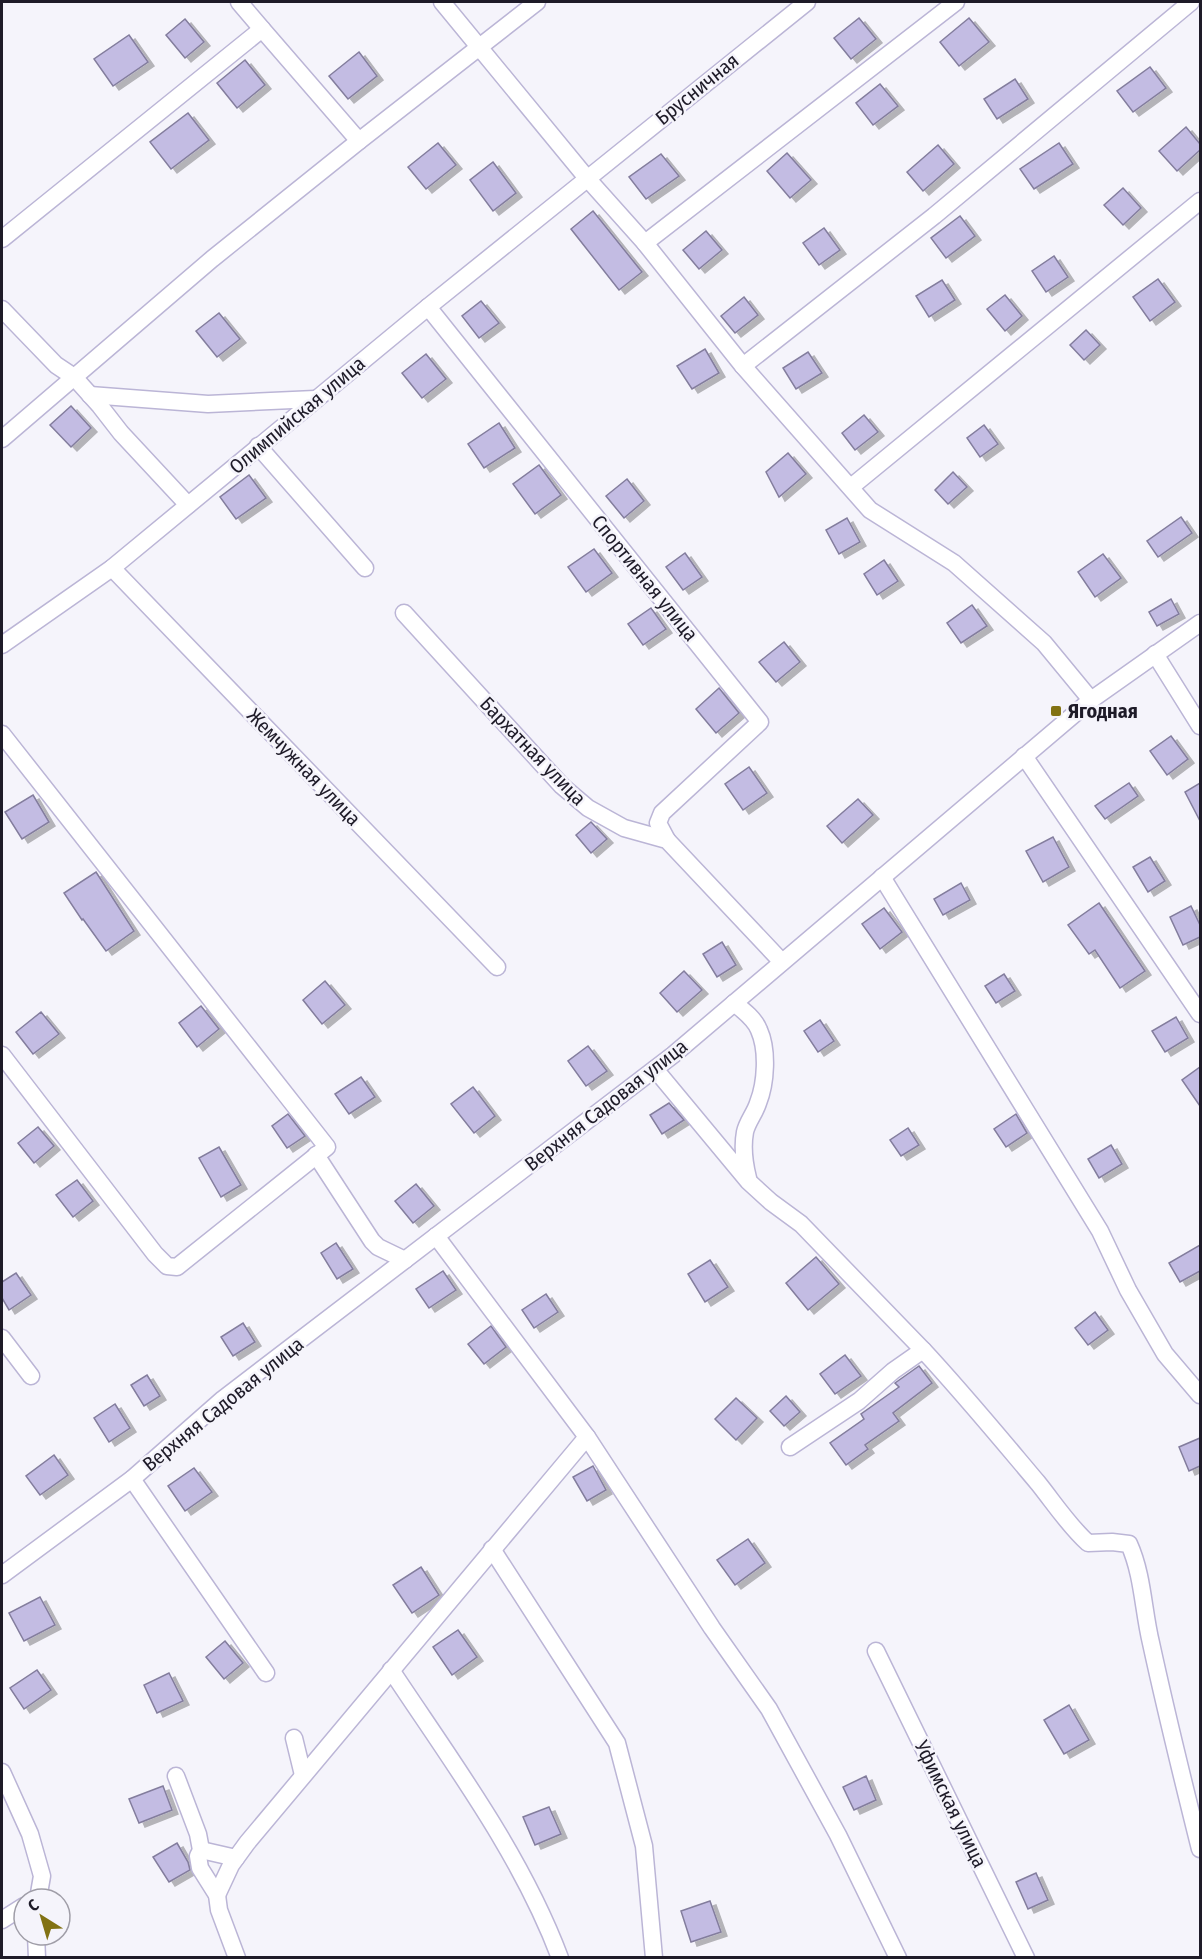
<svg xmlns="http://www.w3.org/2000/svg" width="1202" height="1959" viewBox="0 0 1202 1959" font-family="'Fira Sans Condensed',sans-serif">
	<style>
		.building { fill: #c3bce3; stroke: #837d9d; stroke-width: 1.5; filter: url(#shadow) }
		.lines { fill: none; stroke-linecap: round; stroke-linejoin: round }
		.minor-casing { stroke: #bbb5d6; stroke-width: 19 }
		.minor { stroke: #fff; stroke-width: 16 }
		.poi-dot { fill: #827213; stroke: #f5f4fb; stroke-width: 2 }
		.labels { text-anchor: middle; stroke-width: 5; stroke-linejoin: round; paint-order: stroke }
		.street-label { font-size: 20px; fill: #1e1b28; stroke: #f5f4fb }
		.poi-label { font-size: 20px; font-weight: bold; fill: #1e1b28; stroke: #f5f4fb; text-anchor: start }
	</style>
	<defs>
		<filter id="shadow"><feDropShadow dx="6" dy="4" stdDeviation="0" flood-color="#0004"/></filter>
	</defs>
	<rect width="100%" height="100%" fill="#f5f4fb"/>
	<!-- building -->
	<g class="building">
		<polygon points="859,18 876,39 851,59 834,38"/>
		<polygon points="969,18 989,42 959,66 940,42"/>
		<polygon points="185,19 204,42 185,58 166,35"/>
		<polygon points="129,35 148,62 113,86 94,59"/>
		<polygon points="359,52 377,76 348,99 329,76"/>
		<polygon points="245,60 265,85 237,108 217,83"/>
		<polygon points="1150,67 1166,88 1133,112 1117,91"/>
		<polygon points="1015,79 1028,99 997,119 984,99"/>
		<polygon points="880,84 898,106 873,125 856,103"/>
		<polygon points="188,113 209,140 171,169 150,142"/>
		<polygon points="1186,127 1200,144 1200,150 1177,171 1159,151"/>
		<polygon points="438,143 456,165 426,189 408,167"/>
		<polygon points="1059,143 1073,164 1034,189 1020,169"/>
		<polygon points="938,145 954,164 923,191 907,172"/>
		<polygon points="787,153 811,180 790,198 767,171"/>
		<polygon points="661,154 679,176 646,199 629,177"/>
		<polygon points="493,162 516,193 493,211 470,180"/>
		<polygon points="1123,188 1141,208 1123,225 1104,205"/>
		<polygon points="593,211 642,272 619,290 571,229"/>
		<polygon points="960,216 975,236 946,258 931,238"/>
		<polygon points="824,228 840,250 819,265 803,243"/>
		<polygon points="706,231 722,250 699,269 683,250"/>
		<polygon points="1054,256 1068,277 1046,292 1032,271"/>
		<polygon points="1158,279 1175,302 1150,321 1133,297"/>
		<polygon points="942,280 955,300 929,317 916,296"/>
		<polygon points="1005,295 1022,316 1005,331 987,309"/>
		<polygon points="744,297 758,315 735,333 721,316"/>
		<polygon points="481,301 499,323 479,338 462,316"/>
		<polygon points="219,313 240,339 217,357 196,331"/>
		<polygon points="1086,330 1100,345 1084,360 1070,345"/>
		<polygon points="705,349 719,373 692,389 677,366"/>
		<polygon points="808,352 822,373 796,389 783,368"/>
		<polygon points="426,354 446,379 422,398 402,373"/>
		<polygon points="71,406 91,428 71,447 50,425"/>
		<polygon points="864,415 878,432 855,450 842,433"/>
		<polygon points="499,423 515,448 484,468 468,444"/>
		<polygon points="984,425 998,444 980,457 967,438"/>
		<polygon points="788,453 806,474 779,497 766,472"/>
		<polygon points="539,465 561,495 535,514 513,484"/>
		<polygon points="953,472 967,487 948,504 935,490"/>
		<polygon points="249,475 266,498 236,519 220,497"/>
		<polygon points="627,479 644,501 624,518 606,496"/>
		<polygon points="1181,517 1192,533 1158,557 1147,541"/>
		<polygon points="847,518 860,542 839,554 826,530"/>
		<polygon points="594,549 612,573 586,592 568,567"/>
		<polygon points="685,553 702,577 683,590 666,567"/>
		<polygon points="1103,554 1121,578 1095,597 1078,572"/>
		<polygon points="884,560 898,581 877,595 864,574"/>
		<polygon points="1171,599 1179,614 1157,626 1149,612"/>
		<polygon points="972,605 987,626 961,643 947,623"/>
		<polygon points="651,608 666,629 643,645 628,624"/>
		<polygon points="784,642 800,662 776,682 759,662"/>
		<polygon points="719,688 739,713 716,733 696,709"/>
		<polygon points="1171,736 1188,759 1167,775 1150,751"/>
		<polygon points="749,767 767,793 743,810 725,784"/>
		<polygon points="1129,783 1138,796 1105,819 1095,806"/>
		<polygon points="1200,783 1200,821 1185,792"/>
		<polygon points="33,795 49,822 22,839 5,812"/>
		<polygon points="858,799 873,815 842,843 827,826"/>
		<polygon points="591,822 607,839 591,853 576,835"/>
		<polygon points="1053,837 1069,867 1043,882 1026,851"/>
		<polygon points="1150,857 1165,881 1148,892 1133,867"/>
		<polygon points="96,872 134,931 106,951 83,919 82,920 64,893"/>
		<polygon points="961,883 970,900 943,915 934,899"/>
		<polygon points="1099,903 1145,971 1120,988 1095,950 1089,954 1068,925"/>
		<polygon points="1191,906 1200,925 1200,937 1183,945 1170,917"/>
		<polygon points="884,908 902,932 880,949 862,924"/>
		<polygon points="722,942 736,965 717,977 703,954"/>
		<polygon points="684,971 702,990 677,1012 660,993"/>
		<polygon points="1004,974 1015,991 996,1003 985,986"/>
		<polygon points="325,981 345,1005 322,1024 303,1000"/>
		<polygon points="201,1006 219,1029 197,1047 179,1023"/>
		<polygon points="41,1012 59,1034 33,1054 16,1032"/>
		<polygon points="1176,1017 1188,1038 1165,1052 1152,1031"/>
		<polygon points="820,1020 834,1041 818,1052 804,1031"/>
		<polygon points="588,1046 607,1071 586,1086 568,1061"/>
		<polygon points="1200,1067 1200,1106 1182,1080"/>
		<polygon points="361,1077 375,1097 349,1114 335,1094"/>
		<polygon points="473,1087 495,1116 474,1133 451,1104"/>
		<polygon points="669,1103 684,1120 662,1134 650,1115"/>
		<polygon points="288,1114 305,1136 287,1148 272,1126"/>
		<polygon points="1016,1114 1027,1133 1006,1147 994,1129"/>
		<polygon points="38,1127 54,1146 34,1163 18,1143"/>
		<polygon points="908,1128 919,1145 901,1156 890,1140"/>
		<polygon points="1111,1145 1122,1164 1099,1178 1088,1159"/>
		<polygon points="219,1147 241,1185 221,1197 199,1158"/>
		<polygon points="77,1180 93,1201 73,1217 56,1195"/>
		<polygon points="416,1184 434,1206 413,1223 395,1201"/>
		<polygon points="336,1243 353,1269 337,1279 321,1253"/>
		<polygon points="1200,1245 1200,1271 1180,1282 1169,1263"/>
		<polygon points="816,1257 839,1284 808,1310 786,1283"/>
		<polygon points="710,1260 728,1287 705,1302 688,1274"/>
		<polygon points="443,1271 456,1290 429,1308 416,1289"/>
		<polygon points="16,1273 31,1295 9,1310 2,1298 2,1282"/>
		<polygon points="546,1294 558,1312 534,1328 522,1310"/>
		<polygon points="1095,1312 1108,1330 1088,1345 1075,1328"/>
		<polygon points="243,1323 255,1342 233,1356 221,1337"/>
		<polygon points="491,1326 506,1347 484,1364 468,1344"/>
		<polygon points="845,1355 861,1376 835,1394 820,1374"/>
		<polygon points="919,1366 932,1383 893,1413 899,1421 865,1445 868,1449 846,1465 830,1443 864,1419 861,1414 899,1387 895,1383"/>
		<polygon points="147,1375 160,1396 144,1406 131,1385"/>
		<polygon points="786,1396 800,1412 784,1426 770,1411"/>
		<polygon points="736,1398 757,1418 736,1440 715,1419"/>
		<polygon points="115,1404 130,1428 109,1442 94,1418"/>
		<polygon points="1200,1438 1200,1466 1189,1471 1179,1447"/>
		<polygon points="54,1455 68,1475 40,1495 26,1476"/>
		<polygon points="593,1466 606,1490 587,1501 573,1477"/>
		<polygon points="194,1468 212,1492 185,1511 168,1486"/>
		<polygon points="748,1539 765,1563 735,1585 717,1560"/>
		<polygon points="421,1567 439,1595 412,1613 393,1585"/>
		<polygon points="40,1597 55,1625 24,1641 9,1613"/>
		<polygon points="458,1630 477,1657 452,1675 433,1647"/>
		<polygon points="225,1641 243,1663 224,1679 206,1657"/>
		<polygon points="37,1670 51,1690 24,1709 10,1688"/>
		<polygon points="169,1673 183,1701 157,1713 144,1685"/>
		<polygon points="1069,1705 1089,1740 1064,1754 1044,1720"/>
		<polygon points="866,1776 876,1800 854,1810 843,1787"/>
		<polygon points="163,1786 172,1810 139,1823 129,1799"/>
		<polygon points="549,1807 561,1834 535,1845 523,1817"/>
		<polygon points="177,1843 188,1862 190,1870 169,1882 153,1857"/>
		<polygon points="1036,1873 1048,1900 1028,1909 1016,1882"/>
		<polygon points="710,1901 721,1932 691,1942 681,1911"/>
	</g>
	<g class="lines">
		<!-- minor casing -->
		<g class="minor-casing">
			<g id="minor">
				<polyline points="239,2 262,29"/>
				<polyline points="442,2 586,177 645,243 743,366 870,510 954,563 1044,643 1091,700"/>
				<polyline points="2,239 262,29 359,141"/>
				<polyline points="645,243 956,2"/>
				<polyline points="428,307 760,722 662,813 658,823 667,840"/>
				<polyline points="2,309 56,365 74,377 100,406 121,433 188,505"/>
				<polyline points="743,366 934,216 1191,2"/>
				<polyline points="90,395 208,404 315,399"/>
				<polyline points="2,439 212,259 359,141 537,2"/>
				<polyline points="258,446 365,568"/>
				<polyline points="851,487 1200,201"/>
				<polyline points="112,568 497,967"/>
				<polyline points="404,613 562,786 588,808 624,828 667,840 782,962"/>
				<polyline points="2,645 112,568 428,307 807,2"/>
				<polyline points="1155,654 1200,726"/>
				<polyline points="2,734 327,1147 177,1267 167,1266 155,1254 2,1055"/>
				<polyline points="1024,756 1200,1014"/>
				<polyline points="882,877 1100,1231 1128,1290 1165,1354 1200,1395"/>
				<path d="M734,1003C743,1010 755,1019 759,1030C768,1050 766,1083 758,1103C755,1113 747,1122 745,1132C742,1148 744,1162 748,1178"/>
				<polyline points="655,1069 748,1181 771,1202 801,1224 923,1350 893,1371 859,1401 790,1447"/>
				<polyline points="316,1155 372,1241 378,1247 405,1260"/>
				<polyline points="436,1236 587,1437 712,1628 769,1709 838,1835 898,1958"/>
				<polyline points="2,1338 31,1376"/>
				<path d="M923,1350C963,1393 1000,1438 1038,1483C1054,1503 1069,1526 1088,1543L1112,1542L1129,1544C1143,1575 1143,1610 1151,1643C1166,1712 1183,1781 1200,1849"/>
				<polyline points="132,1479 266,1673"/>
				<polyline points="492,1549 617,1743 644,1846 654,1958"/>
				<polyline points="2,1575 132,1479 223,1399 673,1055 1091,700 1200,623"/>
				<polyline points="876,1651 1026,1958"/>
				<path d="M391,1670C452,1762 521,1854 560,1958"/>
				<polyline points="294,1738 303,1775"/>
				<polyline points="2,1772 30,1834 42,1876 38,1899"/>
				<polyline points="176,1776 198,1834 201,1850 198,1856 200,1868 217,1895 219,1910 237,1958"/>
				<polyline points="201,1850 236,1858"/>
				<polyline points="217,1895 231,1865 247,1843 587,1437"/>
				<polyline points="2,1920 24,1906"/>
				<polyline points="36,1935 37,1958"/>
			</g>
		</g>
		<!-- minor -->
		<use href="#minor" class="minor"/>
	</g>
	<!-- markers -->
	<rect class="poi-dot" x="1050" y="705" width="12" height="12" rx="3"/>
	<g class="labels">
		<!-- street labels -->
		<g class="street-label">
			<text transform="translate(697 89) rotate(-39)" y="7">Брусничная</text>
			<text transform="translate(297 415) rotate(-40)" y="7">Олимпийская улица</text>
			<text transform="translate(645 578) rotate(51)" y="7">Спортивная улица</text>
			<text transform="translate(533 751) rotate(46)" y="7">Бархатная улица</text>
			<text transform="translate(304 767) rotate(46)" y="7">Жемчужная улица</text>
			<text transform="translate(606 1105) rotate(-38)" y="7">Верхняя Садовая улица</text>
			<text transform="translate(223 1404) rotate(-39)" y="7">Верхняя Садовая улица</text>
			<text transform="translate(951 1804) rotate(64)" y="7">Уфимская улица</text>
		</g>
		<!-- poi labels -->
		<g class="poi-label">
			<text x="1068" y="718">Ягодная</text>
		</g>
	</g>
	<!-- border -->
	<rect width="1202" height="1959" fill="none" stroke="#1e1b28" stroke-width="6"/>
	<!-- north arrow -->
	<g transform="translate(42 1917) rotate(323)"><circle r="28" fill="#f5f4fb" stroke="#9f9da7" stroke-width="1.5"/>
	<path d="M0-4.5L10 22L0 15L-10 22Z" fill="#827213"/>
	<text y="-9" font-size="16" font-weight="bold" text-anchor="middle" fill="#1e1b28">С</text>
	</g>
</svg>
